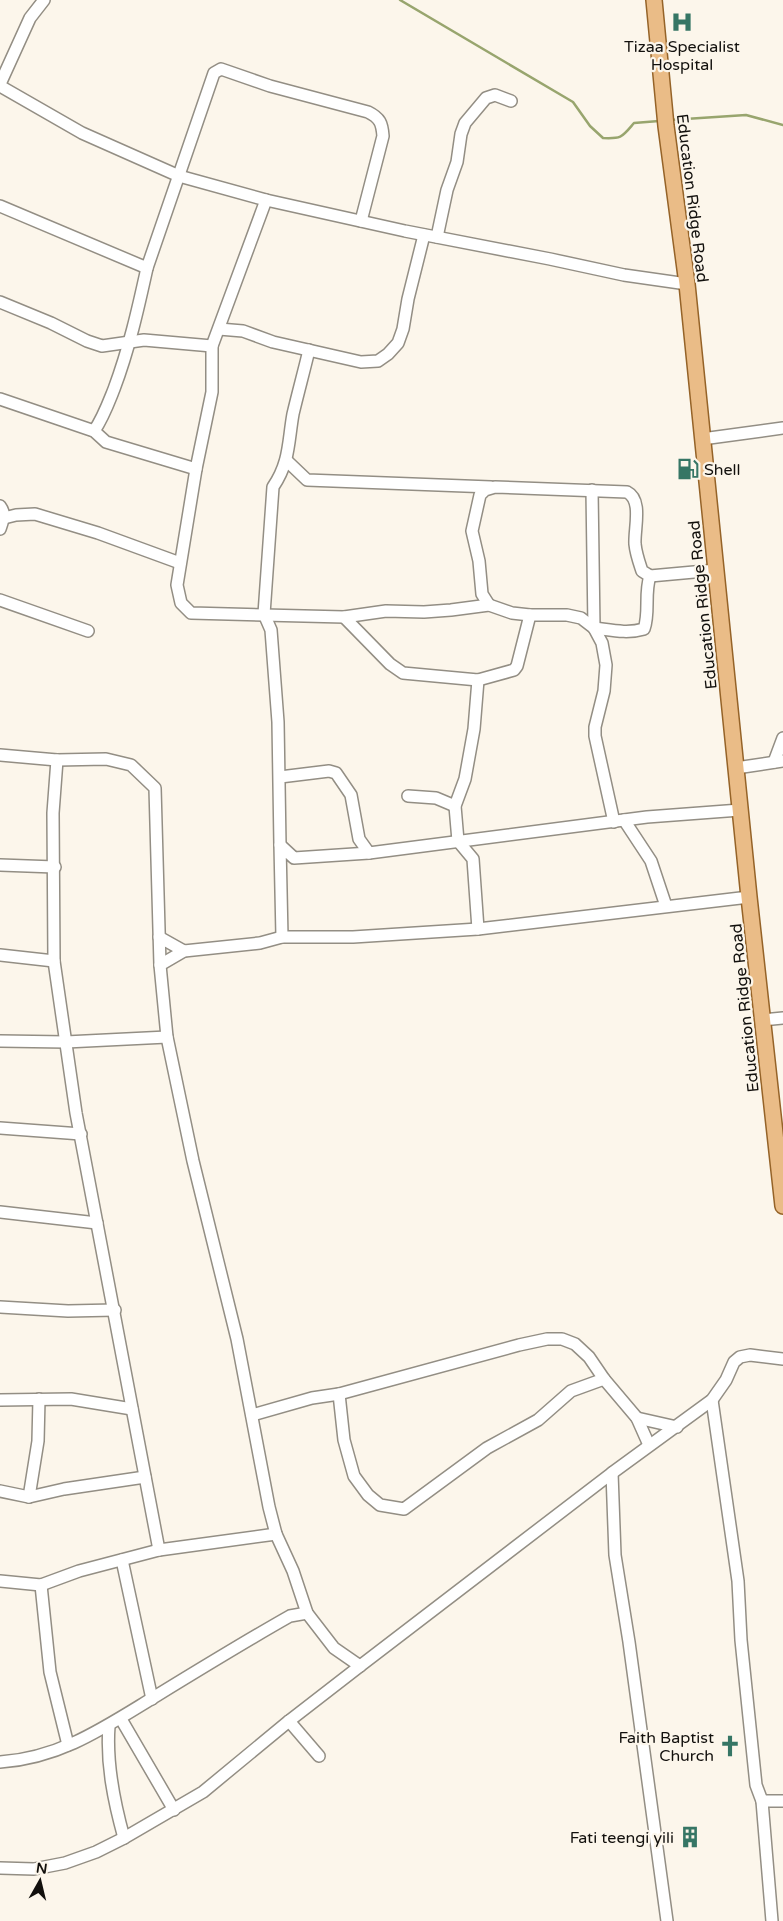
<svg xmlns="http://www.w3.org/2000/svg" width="783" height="1921" viewBox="0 0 783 1921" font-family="'Varela Round',sans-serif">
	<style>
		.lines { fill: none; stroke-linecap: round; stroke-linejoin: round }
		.stream { stroke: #98a56e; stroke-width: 2.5 }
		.minor-casing { stroke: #938e84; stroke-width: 14 }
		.major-casing { stroke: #956328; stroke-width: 18 }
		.minor { stroke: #fff; stroke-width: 11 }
		.major { stroke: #eabc87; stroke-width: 15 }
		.labels { text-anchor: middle; stroke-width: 4.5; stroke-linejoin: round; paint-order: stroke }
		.poi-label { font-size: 16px; fill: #12100d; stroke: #fcf6eb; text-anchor: end }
		.street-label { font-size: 16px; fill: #12100d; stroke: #fcf6eb }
	</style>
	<rect width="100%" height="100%" fill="#fcf6eb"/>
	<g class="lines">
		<!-- stream -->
		<g class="stream">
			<path d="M400,0L573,102L590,126L603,138C622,139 622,137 634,123L659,121"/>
			<polyline points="670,120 746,115 783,125"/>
		</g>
		<!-- minor casing -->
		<g class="minor-casing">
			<g id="minor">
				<polyline points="0,84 30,18 44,0"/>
				<polyline points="0,86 82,133 179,176 266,200 405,231 550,259 624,275 687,284"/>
				<polyline points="266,200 212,346 212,392 196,469 177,585 181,603 191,613 344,617 386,611 424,612 451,610 489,605 512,613 530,615 567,615 581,618 594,628 602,643 606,665 604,691 595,727 595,736 614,822"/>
				<path d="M0,206L147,268L214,73L221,69L270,86L368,112C380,118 382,123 383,136L361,221"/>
				<polyline points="437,237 447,190 457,162 461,134 465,123 486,98 495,95 511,101"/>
				<polyline points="0,302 51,323 87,341 102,346 144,340 212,346"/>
				<polyline points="219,329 243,331 273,342 361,362 378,361 388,354 398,343 403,329 408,299 424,235"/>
				<polyline points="0,399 94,431 106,442 196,469"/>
				<path d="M94,431C103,418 108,404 114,389C129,349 138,309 147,268"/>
				<polyline points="702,439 783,428"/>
				<polyline points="286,460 307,480 491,487"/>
				<polyline points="592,490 594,628"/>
				<path d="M0,506C6,514 3,520 0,529"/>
				<polyline points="4,518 16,515 35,514 98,533 180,563"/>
				<polyline points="0,600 88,631"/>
				<path d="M489,605L482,594L479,561L472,531L480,495L485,490L495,487L627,492C643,500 634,529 635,544C636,554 639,562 642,571L650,576L716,570"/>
				<polyline points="344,617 390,664 403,673 478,680 514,670 517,666 530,615"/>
				<path d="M594,628C611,630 627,634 644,629C650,612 644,594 650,576"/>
				<polyline points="0,755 57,760 106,759 131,765 155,788 160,965 167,1037 193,1161 237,1339 269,1507 276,1534 293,1571 307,1613 334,1648 360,1666"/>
				<polyline points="57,760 53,813 54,961 76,1113 159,1550"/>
				<polyline points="774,762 783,738"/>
				<polyline points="736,768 783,761"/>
				<polyline points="280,777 329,771 336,773 351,795 359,839 369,853"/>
				<polyline points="408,796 436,798 455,806"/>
				<polyline points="624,820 651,861 666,906"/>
				<path d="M280,845L278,722L271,630L264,614L273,487C290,462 288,442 293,414C298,393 304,371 309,350"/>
				<polyline points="0,865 55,867"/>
				<polyline points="478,929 473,859 458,841 455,806 465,779 474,729 478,680"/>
				<polyline points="159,937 184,951"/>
				<polyline points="282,937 280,845 294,858 369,853 647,817 740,810"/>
				<polyline points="0,955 54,961"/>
				<polyline points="160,965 184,951 260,943 282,937 353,937 478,929 749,897"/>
				<polyline points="762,1020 783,1018"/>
				<polyline points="0,1041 66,1042 167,1037"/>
				<polyline points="0,1128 81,1134"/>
				<polyline points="0,1212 97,1223"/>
				<polyline points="0,1307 68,1311 115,1310"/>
				<polyline points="339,1394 344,1440 354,1476 368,1495 380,1505 404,1509 487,1448 538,1420 571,1391 604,1379"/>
				<polyline points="0,1400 71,1399 132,1409"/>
				<polyline points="712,1400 738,1581 741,1640 756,1785 762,1801 772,1921"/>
				<polyline points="252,1415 312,1398 339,1394 519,1345 547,1339 562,1339 575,1344 589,1357 604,1379 637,1418 649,1445"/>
				<polyline points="637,1418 677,1427"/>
				<polyline points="612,1473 615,1555 629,1642 667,1921"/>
				<polyline points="0,1491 29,1497 64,1489 145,1477"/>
				<polyline points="29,1497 38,1441 39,1399"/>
				<polyline points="122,1560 152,1699"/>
				<polyline points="0,1581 41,1585 79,1571 159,1550 276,1534"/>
				<polyline points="41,1585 50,1672 68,1745"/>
				<polyline points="121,1719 174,1810"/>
				<polyline points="289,1721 319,1756"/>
				<path d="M109,1726C106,1764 114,1802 124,1838"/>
				<path d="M0,1762C61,1758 105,1727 156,1696C200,1669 244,1642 290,1616L307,1613"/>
				<polyline points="762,1801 783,1801"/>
				<polyline points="0,1868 34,1869 65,1863 96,1852 124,1838 203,1792 289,1721 360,1666 612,1473 712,1400 726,1380 734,1362 740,1357 750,1355 783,1359"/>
			</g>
		</g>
		<!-- major casing -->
		<g class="major-casing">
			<polyline id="major" points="654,0 666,126 687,284 749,897 783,1206"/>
		</g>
		<!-- minor -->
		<use href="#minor" class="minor"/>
		<!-- major -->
		<use href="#major" class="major"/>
	</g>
	<!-- icons -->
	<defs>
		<g id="hospital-bare" transform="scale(1.725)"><path d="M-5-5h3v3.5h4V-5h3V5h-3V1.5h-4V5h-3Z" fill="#367665" stroke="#fcf6eb" stroke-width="2.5" paint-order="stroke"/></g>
		<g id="fuel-bare" transform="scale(1.725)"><path d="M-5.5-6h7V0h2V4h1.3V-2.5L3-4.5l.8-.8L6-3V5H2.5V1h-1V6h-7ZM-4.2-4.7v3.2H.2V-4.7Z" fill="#367665" stroke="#fcf6eb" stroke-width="2.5" paint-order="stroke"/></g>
		<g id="church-bare" transform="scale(1.725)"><path d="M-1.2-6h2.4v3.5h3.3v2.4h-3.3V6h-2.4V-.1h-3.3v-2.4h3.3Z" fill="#367665" stroke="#fcf6eb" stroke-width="2.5" paint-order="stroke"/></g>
		<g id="building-bare" transform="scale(1.725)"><path d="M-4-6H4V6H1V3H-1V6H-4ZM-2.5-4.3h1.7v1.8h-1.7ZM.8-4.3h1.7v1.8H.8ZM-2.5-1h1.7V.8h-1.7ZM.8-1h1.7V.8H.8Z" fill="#367665" stroke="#fcf6eb" stroke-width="2.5" paint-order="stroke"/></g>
	</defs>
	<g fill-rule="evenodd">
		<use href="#hospital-bare" x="682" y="22"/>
		<use href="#fuel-bare" x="688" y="469"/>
		<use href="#church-bare" x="730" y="1746"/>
		<use href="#building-bare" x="690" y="1837"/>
	</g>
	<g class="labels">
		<!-- poi labels -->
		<g class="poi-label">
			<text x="682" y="52" text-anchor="middle">Tizaa Specialist<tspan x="682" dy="18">Hospital</tspan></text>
			<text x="704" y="475" text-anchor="start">Shell</text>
			<text x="714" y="1743">Faith Baptist<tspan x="714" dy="18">Church</tspan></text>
			<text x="674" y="1843">Fati teengi yili</text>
		</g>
		<!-- street labels -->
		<g class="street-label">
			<text transform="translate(693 198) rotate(83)" y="6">Education Ridge Road</text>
			<text transform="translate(702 605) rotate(-96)" y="6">Education Ridge Road</text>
			<text transform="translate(744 1008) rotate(-96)" y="6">Education Ridge Road</text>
		</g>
	</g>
	<!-- north arrow -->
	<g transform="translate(40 1881) rotate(8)" stroke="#fcf6eb" stroke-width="4" paint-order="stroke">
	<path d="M0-4L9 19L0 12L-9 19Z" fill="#12100d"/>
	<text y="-8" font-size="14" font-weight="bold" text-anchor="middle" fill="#12100d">N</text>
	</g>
</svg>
